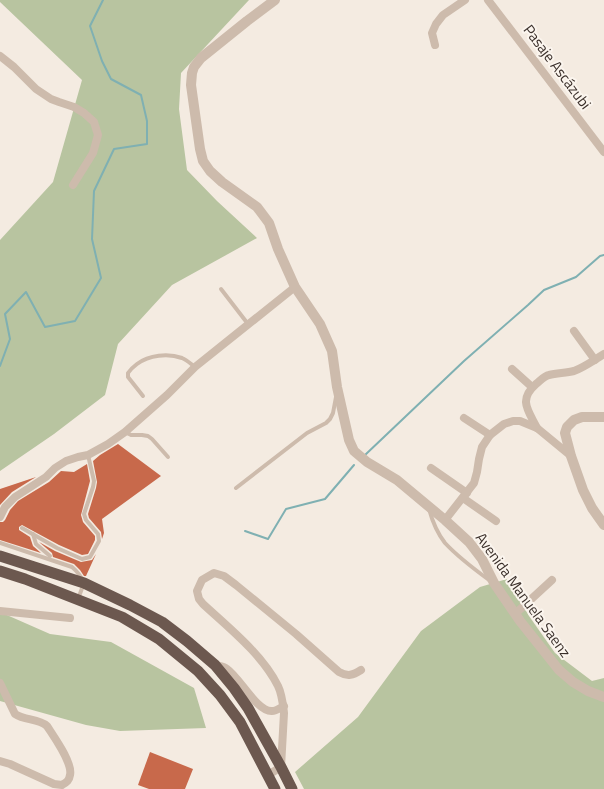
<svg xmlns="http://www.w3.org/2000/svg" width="604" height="789" viewBox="0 0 604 789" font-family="'Titillium Web',sans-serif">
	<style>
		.green { fill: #b8c4a0 }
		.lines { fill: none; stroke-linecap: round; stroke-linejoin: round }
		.stream { stroke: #7fb0b2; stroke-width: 2 }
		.building { fill: #c8694b }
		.service { stroke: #cdbbac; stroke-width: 4 }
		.minor { stroke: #cdbbac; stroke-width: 8 }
		.tertiary { stroke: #cdbbac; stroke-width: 10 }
		.trunk { stroke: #6c584f; stroke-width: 11 }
		.labels { text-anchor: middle; stroke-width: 4; stroke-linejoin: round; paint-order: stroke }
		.street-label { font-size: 15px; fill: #3b302b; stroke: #fbf5ee }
	</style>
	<rect width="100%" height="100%" fill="#f4ebe1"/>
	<!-- green -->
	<g class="green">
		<polygon points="0,0 249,0 181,73 179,109 187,170 217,201 257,238 172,285 118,344 105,395 54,434 0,471 0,240 53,182 82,80 0,2"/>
		<polygon points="507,579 529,616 555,653 592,681 604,678 604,789 304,789 295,772 358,717 421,631 480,587"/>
		<polygon points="0,612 50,634 111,642 194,688 206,728 120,731 86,725 0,701"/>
	</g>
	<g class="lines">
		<!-- stream -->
		<g class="stream">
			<polyline points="0,366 10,339 5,314 26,292 45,327 75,321 101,278 92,239 94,191 114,149 147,144 147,121 141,95 111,79 102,61 90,26 103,0"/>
			<polyline points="365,455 464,361 528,305 544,290 576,277 600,256 604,255"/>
			<polyline points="245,531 268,539 286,509 325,499 354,465"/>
		</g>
	</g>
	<!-- building -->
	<g class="building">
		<polygon points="118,444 161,476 102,519 104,533 102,539 101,532 89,518 88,514 96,488 97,482 93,461 100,455"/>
		<polygon points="87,464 90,481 81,515 83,522 95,536 95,540 88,554 82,555 59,545 22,525 19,527 19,530 30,537 33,546 41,553 0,540 0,522 3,522 5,520 10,510 18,501 49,482 61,471 74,472"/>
		<polygon points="36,477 12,492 0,505 0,489"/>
		<polygon points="39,542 55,551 81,562 92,560 96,554 86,576 84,576 80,570 74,564 53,557 52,553"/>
		<polygon points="150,752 193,769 185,789 149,789 138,785"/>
	</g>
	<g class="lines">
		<!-- service -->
		<g class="service">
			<polyline points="221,289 248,324"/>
			<path d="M143,396L128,377V373C130,370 133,367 137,364C149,355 168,353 182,358C187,360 191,364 195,367"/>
			<polyline points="125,432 131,435 142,435 148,436 152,439 168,457"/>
			<polyline points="236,488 307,433 326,423 330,419 333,413 336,397"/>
			<path d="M429,509C432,520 438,534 445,543C458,557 474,569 489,580"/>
			<polyline points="22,528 57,548 82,559 90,557 99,541 98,534 86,520 84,514 93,487 94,481 88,455"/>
			<polyline points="33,534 36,544 50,556"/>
			<path d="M0,543L72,567C78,572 81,576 84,583L78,599"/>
		</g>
		<!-- minor -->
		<g class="minor">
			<polyline points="488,0 604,152"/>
			<polyline points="435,45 432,33 436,24 443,15 465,0"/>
			<polyline points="0,56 14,67 36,89 51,99 59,102 74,107 84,113 94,122 98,135 93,153 73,185"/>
			<polyline points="574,331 595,360"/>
			<polyline points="512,369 532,387"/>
			<polyline points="464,418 490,435"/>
			<path d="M537,428C528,410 518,400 536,384C540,381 544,376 549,375C557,373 566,373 574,371C585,367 594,360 604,354"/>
			<polyline points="431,468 467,493"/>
			<polyline points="463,498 496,521"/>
			<polyline points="0,517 5,507 15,497 46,477 55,468 66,461 78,457 88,455 108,444 125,432 167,395 195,367 295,287"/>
			<polyline points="445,520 474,483 477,472 479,459 482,447 490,435 504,424 513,421 520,421 537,428 571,456"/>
			<polyline points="0,611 70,618"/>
			<polyline points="515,614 552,580"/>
			<path d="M215,665C219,666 224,666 227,669C240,678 257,712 272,711C276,711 280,708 284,706"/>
			<path d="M0,683L15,714C25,721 38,718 47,726C54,737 73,763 70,775C69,781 67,782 62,785L54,784L10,764L0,761"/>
			<path d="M268,775L281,767L284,713C283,705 282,694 278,686C262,654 229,628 203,604L199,599L197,591L202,580L214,573L224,576L236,585L296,634L339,672C348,677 353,675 361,670"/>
		</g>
		<!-- tertiary -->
		<g class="tertiary">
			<polyline points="275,0 247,21 201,58 194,67 192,73 191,85 200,149 203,161 210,171 222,182 257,207 269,223 278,249 295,287 320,324 332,351 337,387 349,440 354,451 367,462 397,480 445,520 469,542 482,559 494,583 520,621 559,670 573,682 588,691 604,697"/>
			<polyline points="604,417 582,417 574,420 567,427 565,433 571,456 583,490 592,508 604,525"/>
		</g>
		<!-- trunk -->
		<g class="trunk">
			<polyline points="0,556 84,583 130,605 162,622 187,641 215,665 234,688 248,708 281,767 292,789"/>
			<polyline points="0,571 25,579 122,617 159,639 198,671 220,695 240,722 275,789"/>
		</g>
	</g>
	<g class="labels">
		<!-- street labels -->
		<g class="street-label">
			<text transform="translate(557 67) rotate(53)" y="5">Pasaje Ascázubi</text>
			<text transform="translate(523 595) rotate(54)" y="5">Avenida Manuela Saenz</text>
		</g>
	</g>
</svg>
